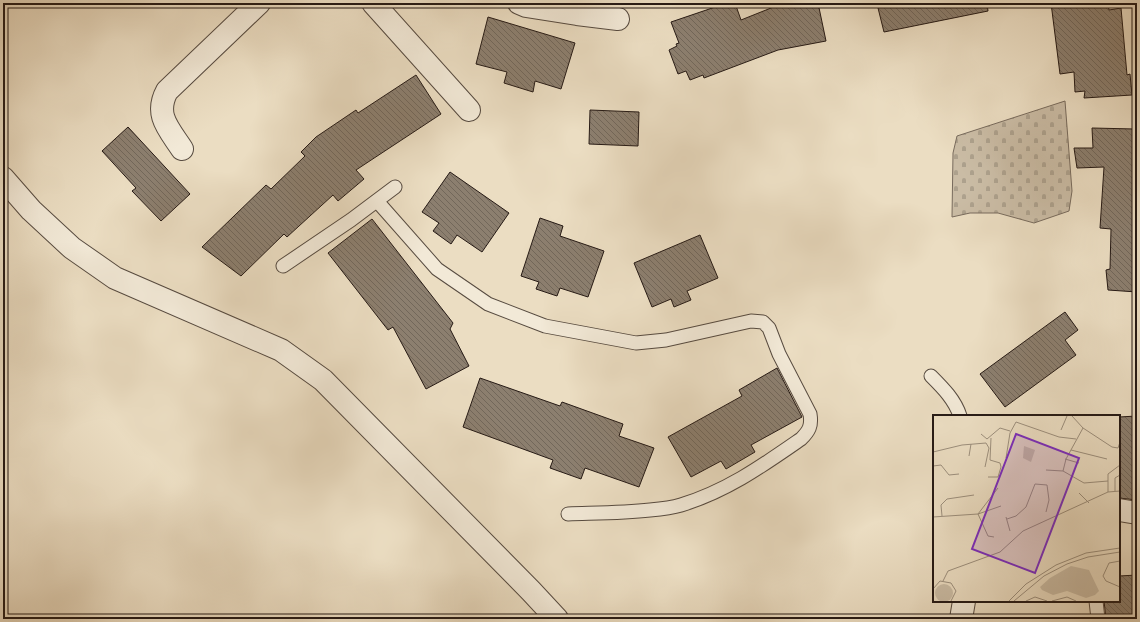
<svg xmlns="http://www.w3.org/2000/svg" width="1140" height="622" viewBox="0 0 1140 622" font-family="Alegreya,serif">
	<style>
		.cemetery { fill: url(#cemetery-stones); stroke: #786b5d }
		.building { fill: url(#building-back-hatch); stroke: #261a15 }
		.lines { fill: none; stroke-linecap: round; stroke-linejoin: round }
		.lane-casing { stroke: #574b40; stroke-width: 15 }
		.street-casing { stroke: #574b40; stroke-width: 24 }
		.lane { stroke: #f2e9d7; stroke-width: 13 }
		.street { stroke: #f2e9d7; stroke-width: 22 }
		.inset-road { fill: none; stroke: #9c8f7d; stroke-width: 1 }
		.view { fill: #7b2cbf; fill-opacity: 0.15; stroke: #7b2cbf; stroke-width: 2 }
		.inset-edge { fill: none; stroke: #261a15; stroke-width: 2 }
	</style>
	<defs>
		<pattern id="cemetery-stones" width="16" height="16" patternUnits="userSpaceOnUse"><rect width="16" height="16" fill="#cabca5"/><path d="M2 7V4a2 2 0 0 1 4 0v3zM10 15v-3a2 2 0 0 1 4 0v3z" fill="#ada18d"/></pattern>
		<pattern id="building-back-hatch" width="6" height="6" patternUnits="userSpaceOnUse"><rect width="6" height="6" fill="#8c7f6f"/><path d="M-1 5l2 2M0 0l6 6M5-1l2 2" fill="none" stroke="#72675a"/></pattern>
	</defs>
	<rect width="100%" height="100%" fill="#ebddc2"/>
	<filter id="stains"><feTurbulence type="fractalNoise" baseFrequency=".005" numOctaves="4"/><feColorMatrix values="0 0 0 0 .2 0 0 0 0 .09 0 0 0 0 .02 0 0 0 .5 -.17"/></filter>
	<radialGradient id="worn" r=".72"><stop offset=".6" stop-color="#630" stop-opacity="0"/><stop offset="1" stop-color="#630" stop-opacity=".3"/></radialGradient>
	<!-- cemetery -->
	<polygon class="cemetery" points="1065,101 1072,191 1069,211 1034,223 998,213 970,213 952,217 953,153 957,136"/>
	<!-- building -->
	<g class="building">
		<polygon points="727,3 735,3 741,20 776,6 775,3 818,3 826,41 778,50 704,78 703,75 690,80 686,71 678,74 669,50 677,46 676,44 679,43 671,22"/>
		<polygon points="897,3 987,3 988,11 884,32 878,8"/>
		<polygon points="1051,3 1108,3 1109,10 1121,8 1127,75 1130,74 1132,95 1084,98 1085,91 1075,92 1074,72 1060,74"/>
		<polygon points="488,17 575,43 561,89 535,81 533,92 504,83 507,72 476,64"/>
		<polygon points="416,75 441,114 356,170 364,179 338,201 333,195 287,237 284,234 241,276 202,247 266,185 271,189 305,156 301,152 316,137 356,110 358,113"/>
		<polygon points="590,110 639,112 638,146 589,144"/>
		<polygon points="128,127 190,194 161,221 132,191 136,188 102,151"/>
		<polygon points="1092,128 1135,129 1133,199 1137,199 1137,292 1108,290 1106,270 1110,269 1111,229 1100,228 1104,167 1077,168 1074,148 1093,148"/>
		<polygon points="450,172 509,213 482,252 457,235 451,244 433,231 439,223 422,212"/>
		<polygon points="540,218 563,226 560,236 604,251 588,297 560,288 557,296 536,289 539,282 521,276"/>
		<polygon points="372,219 453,323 450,329 469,366 426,389 393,327 388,330 328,253"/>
		<polygon points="700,235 718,278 687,291 691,300 674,307 671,299 652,307 634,263"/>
		<polygon points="1065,312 1078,330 1065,340 1076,355 1005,407 980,374"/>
		<polygon points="777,368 802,417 751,445 755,452 726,469 721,461 691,477 668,437 742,396 739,390"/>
		<polygon points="480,378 560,406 562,402 623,424 619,436 654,448 639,487 585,468 581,479 550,468 553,460 463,427"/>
		<polygon points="1137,416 1137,500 1119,498 1119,417"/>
		<polygon points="1137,575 1137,619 1106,619 1104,601 1119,601 1119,576"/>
	</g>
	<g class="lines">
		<!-- lane casing -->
		<g class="lane-casing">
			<g id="lane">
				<path d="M377,201L437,269L488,304L545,326L636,343L666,340L751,321L763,322L769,328L779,354L810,414C812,426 809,431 801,439C762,466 727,491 681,505C671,508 661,509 650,510C623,513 595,513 568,514"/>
				<polyline points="283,266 351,220 395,187"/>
				<path d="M931,376C943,388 955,400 960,416"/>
				<polyline points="1096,601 1098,619"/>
			</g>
		</g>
		<!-- street casing -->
		<g class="street-casing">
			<g id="street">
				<polyline points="373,3 469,110"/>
				<polyline points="519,3 526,6 577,14 618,19"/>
				<path d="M182,149C169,129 154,115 167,91L259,3"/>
				<polyline points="3,178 31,210 72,248 115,278 281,350 323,380 531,591 557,619"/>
				<polyline points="1119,510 1137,513"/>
				<polyline points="961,619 964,601"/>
			</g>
		</g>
		<!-- lane -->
		<use href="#lane" class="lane"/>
		<!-- street -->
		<use href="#street" class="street"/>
	</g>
	<!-- overview -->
	<g transform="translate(933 415)">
		<rect width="187" height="187" fill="#ebddc2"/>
		<path d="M2 178a9 9 0 1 1 18 0a9 9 0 1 1-18 0Z" fill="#cabca5"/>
		<path d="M138,151L156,155L166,176L162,180L153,183L134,176L120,180L109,175L107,172L117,163Z" fill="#cabca5"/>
		<path d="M91,31L102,35L98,47L90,43Z" fill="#cabca5"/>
		<path class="inset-road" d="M139,1L150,13L179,32L185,33L187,27M150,13L133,44L130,56L151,68L175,66M128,15L134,1M48,19L54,24L67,13L77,16M138,35L174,44M0,37L29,30L53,28L56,33L52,52M36,41L38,29M73,43L77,18L83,7L126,22L143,24M132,44L146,48M0,51L8,50L16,60L26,59M113,55L130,56M55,62H65L68,52L67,48L57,45L58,23M182,76V63L187,60M175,77V59L187,50M146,78L156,88M45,99L65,73M45,99L55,121L61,122M9,101L8,90L14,84L41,80M0,102L45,99L68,91M73,102L77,116M74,104L83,101L93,92L102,69L114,70L116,85L113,97M187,146L176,148L170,161L173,166L187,172M10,166L15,156L67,137L90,116L175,77L187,76M0,174L7,166L18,168L23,176L18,186M76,186L93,169L123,150L153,138L187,133M81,186L111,161L134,149L155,142L187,137M93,186L102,182L114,186M119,186L134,182L143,186"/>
		<path class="view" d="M83,19L146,43L102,158L39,134Z"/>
		<rect width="187" height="187" class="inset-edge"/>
	</g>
	<!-- margin -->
	<rect width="1140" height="622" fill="none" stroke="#ebddc2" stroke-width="16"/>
	<rect x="4" y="4" width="1132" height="614" fill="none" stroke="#261a15" stroke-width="2"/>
	<rect x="8" y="8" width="1124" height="606" fill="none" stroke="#261a15"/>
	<rect width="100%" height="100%" filter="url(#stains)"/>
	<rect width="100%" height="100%" fill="url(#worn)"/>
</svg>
